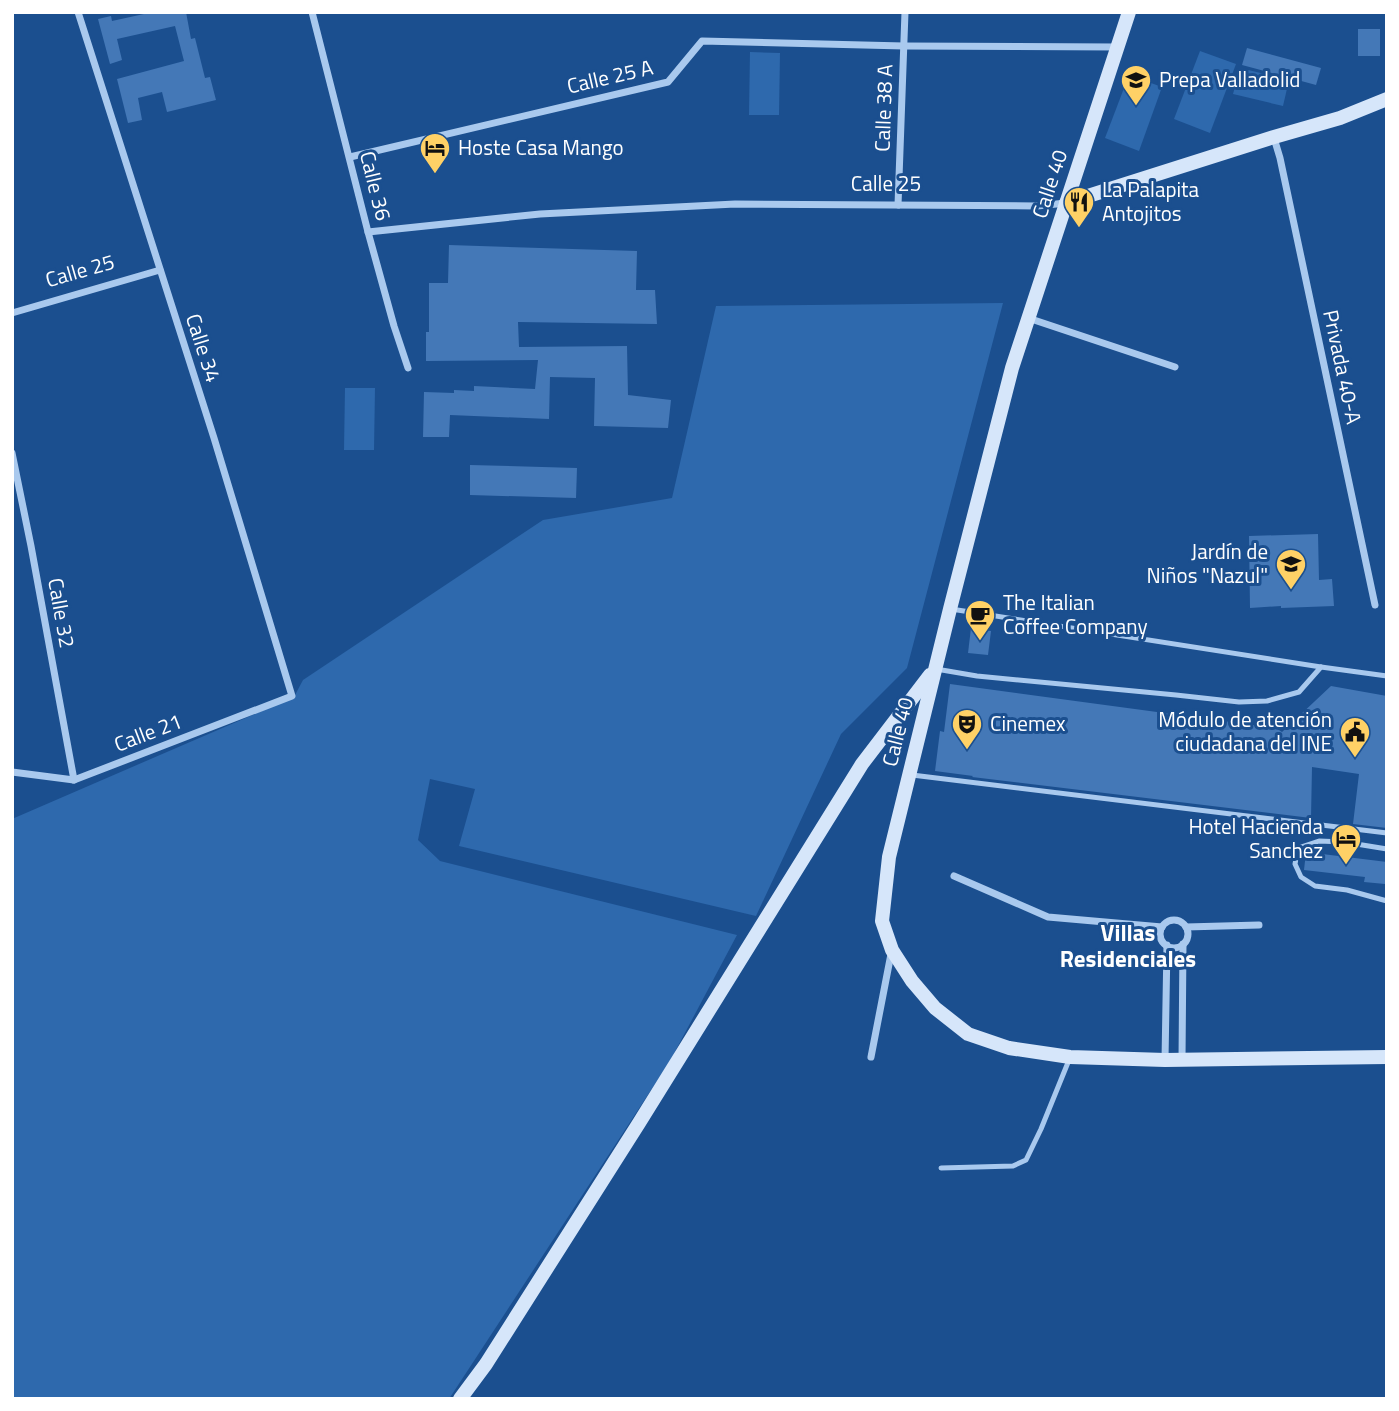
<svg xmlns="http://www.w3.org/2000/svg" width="1399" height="1411" viewBox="0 0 1399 1411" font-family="'Titillium Web',sans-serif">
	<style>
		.green { fill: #2e69ad }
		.building { fill: #4478b7 }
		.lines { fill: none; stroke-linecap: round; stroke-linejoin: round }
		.lane { stroke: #a9c9ee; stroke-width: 5 }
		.street { stroke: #a9c9ee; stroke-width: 7 }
		.secondary { stroke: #d6e6fa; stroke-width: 14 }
		.labels { text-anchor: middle; stroke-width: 6; stroke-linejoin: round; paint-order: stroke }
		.street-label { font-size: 21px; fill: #fff; stroke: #1b4f8f }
		.poi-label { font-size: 21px; fill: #fff; stroke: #1b4f8f; text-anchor: start }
		.neighbourhood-label { font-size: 23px; font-weight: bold; fill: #fff; stroke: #1b4f8f }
	</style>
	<rect width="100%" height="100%" fill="#1b4f8f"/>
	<!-- green -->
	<g class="green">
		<polygon points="1200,51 1236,64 1210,133 1174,119"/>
		<polygon points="750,52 780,53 779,115 749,115"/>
		<polygon points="1240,68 1289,80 1283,106 1233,94"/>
		<polygon points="1129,75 1162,87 1139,151 1105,138"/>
		<polygon points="1003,303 907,668 841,734 756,916 459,846 475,789 430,779 418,840 440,861 737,935 670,1061 449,1399 12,1399 12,819 294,697 303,680 543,520 672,498 716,306"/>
		<polygon points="345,388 375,388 374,450 344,450"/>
	</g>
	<!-- building -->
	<g class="building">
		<polygon points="153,12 186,12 191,39 195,38 205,78 210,77 216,100 167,112 162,92 138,98 142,120 128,123 117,79 184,61 175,26 117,39 122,60 110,64 98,19 111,16 112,21"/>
		<rect x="1358" y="29" width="22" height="27"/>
		<polygon points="1247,48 1321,68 1316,85 1242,65"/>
		<polygon points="449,245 637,251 636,290 655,290 657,324 518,322 519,347 627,346 628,395 671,400 668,428 594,426 595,378 550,377 549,419 450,415 449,437 423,437 424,392 454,393 454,390 474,391 474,386 535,389 538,360 426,361 426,332 429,332 429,283 448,283"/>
		<polygon points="470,465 577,468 576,498 470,495"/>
		<polygon points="1318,534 1319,580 1332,579 1334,606 1281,608 1281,606 1250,608 1249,536"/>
		<polygon points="971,628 991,631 988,655 968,653"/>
		<polygon points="950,684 1276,728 1282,732 1331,686 1387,696 1387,828 1353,824 1359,774 1312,767 1311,818 972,777 973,776 935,771 940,731 944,732"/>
		<polygon points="1306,852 1387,862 1387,880 1385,880 1385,884 1364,882 1365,877 1304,870"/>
	</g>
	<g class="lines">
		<!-- lane -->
		<g class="lane">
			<polyline points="951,609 1321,667 1387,676"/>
			<polyline points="936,669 977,676 1176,695 1239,702 1267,701 1299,692 1321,667"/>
			<polyline points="912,775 1387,833"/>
			<polyline points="1387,849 1344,842 1319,841 1298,848 1295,864 1301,877 1315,886 1347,890 1387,901"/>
			<polyline points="941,1168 1013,1166 1026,1160 1041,1129 1069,1060"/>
		</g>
		<!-- street -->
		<g class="street">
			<polyline points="312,12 368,232 394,326 408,368"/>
			<polyline points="1274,138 1280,158 1375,605"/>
			<polyline points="350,157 668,82 702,41 904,46 1117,47"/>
			<polyline points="898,205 905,12"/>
			<polyline points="368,232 540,214 735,204 1037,206 1066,203"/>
			<polyline points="12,313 160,270"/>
			<polyline points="1028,318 1175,367"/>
			<polyline points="12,453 31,546 74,780"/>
			<polyline points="12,772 74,780 292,696 214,438 78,12"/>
			<polyline points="954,876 1048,917 1162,927"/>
			<circle cx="1174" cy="934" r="14"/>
			<polyline points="1186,927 1259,925"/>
			<polyline points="871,1057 891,954"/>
			<polyline points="1182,1059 1183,944"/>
			<polyline points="1165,1060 1167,945"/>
		</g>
		<!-- secondary -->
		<g class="secondary">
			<polyline points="1129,12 1012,368 950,609 889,857 882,921 892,950 912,981 935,1008 968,1034 1009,1048 1070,1057 1165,1060 1387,1057"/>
			<polyline points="1066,203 1274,137 1340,118 1387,99"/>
			<polyline points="460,1399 486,1364 639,1123 862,764 930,675"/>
		</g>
	</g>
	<!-- icons -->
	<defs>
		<g id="school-pin" transform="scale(1.575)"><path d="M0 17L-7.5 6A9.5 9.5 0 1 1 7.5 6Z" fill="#ffd166" stroke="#1b4f8f"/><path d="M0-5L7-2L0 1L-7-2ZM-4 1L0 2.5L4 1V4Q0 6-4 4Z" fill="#111"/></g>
		<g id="hotel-pin" transform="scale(1.575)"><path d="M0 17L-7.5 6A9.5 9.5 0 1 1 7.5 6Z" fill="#ffd166" stroke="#1b4f8f"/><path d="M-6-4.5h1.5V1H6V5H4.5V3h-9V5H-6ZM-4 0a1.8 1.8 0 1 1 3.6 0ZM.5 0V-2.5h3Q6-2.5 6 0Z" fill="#111"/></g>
		<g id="restaurant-pin" transform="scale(1.575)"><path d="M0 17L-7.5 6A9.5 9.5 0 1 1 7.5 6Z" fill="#ffd166" stroke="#1b4f8f"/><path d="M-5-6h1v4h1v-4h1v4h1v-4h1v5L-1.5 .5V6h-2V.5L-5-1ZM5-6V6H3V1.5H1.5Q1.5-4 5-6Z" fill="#111"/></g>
		<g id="cafe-pin" transform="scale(1.575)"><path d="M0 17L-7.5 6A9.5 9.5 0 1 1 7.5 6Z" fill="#ffd166" stroke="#1b4f8f"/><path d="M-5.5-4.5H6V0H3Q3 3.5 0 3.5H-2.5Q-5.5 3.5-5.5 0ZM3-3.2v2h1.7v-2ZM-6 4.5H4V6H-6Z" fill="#111"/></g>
		<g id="theatre-pin" transform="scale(1.575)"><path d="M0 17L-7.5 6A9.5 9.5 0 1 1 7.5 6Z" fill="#ffd166" stroke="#1b4f8f"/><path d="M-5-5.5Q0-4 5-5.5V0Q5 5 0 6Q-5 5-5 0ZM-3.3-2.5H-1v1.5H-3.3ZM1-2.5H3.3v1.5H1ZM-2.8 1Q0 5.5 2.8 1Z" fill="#111"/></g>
		<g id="civic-pin" transform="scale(1.575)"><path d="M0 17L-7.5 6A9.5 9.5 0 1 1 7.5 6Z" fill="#ffd166" stroke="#1b4f8f"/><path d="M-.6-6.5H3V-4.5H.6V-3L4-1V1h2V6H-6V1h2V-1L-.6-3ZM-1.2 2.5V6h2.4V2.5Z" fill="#111"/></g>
	</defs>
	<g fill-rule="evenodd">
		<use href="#school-pin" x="1136" y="80"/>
		<use href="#hotel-pin" x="435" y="148"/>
		<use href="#restaurant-pin" x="1079" y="202"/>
		<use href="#school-pin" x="1291" y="564"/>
		<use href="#cafe-pin" x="980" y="615"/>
		<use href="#theatre-pin" x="967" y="724"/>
		<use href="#civic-pin" x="1355" y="732"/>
		<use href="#hotel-pin" x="1346" y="839"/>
	</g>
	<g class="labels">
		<!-- street labels -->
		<g class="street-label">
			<text transform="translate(610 77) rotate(-13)" y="7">Calle 25 A</text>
			<text transform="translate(884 108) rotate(-88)" y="7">Calle 38 A</text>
			<text x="886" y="191">Calle 25</text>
			<text transform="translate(1050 184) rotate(-72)" y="7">Calle 40</text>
			<text transform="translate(375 186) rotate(76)" y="7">Calle 36</text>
			<text transform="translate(80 271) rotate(-16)" y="7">Calle 25</text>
			<text transform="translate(203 348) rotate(72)" y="7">Calle 34</text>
			<text transform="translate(1342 367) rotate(78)" y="7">Privada 40-A</text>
			<text transform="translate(61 613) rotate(80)" y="7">Calle 32</text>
			<text transform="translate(898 732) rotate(-76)" y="7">Calle 40</text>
			<text transform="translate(148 733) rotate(-21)" y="7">Calle 21</text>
		</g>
		<!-- poi labels -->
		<g class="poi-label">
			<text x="1159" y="87">Prepa Valladolid</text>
			<text x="458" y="155">Hoste Casa Mango</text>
			<text x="1102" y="197">La Palapita<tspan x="1102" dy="24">Antojitos</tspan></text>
			<text x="1268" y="559" text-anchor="end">Jardín de<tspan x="1268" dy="24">Niños "Nazul"</tspan></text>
			<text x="1003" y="610">The Italian<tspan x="1003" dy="24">Coffee Company</tspan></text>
			<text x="1332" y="727" text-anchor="end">Módulo de atención<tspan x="1332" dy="24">ciudadana del INE</tspan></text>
			<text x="990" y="731">Cinemex</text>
			<text x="1323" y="834" text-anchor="end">Hotel Hacienda<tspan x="1323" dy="24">Sanchez</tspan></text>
		</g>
		<!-- neighbourhood labels -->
		<g class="neighbourhood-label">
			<text x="1128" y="941">Villas<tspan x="1128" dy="26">Residenciales</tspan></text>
		</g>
	</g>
	<!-- border -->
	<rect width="1399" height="1411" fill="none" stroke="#ffffff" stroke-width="28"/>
</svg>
